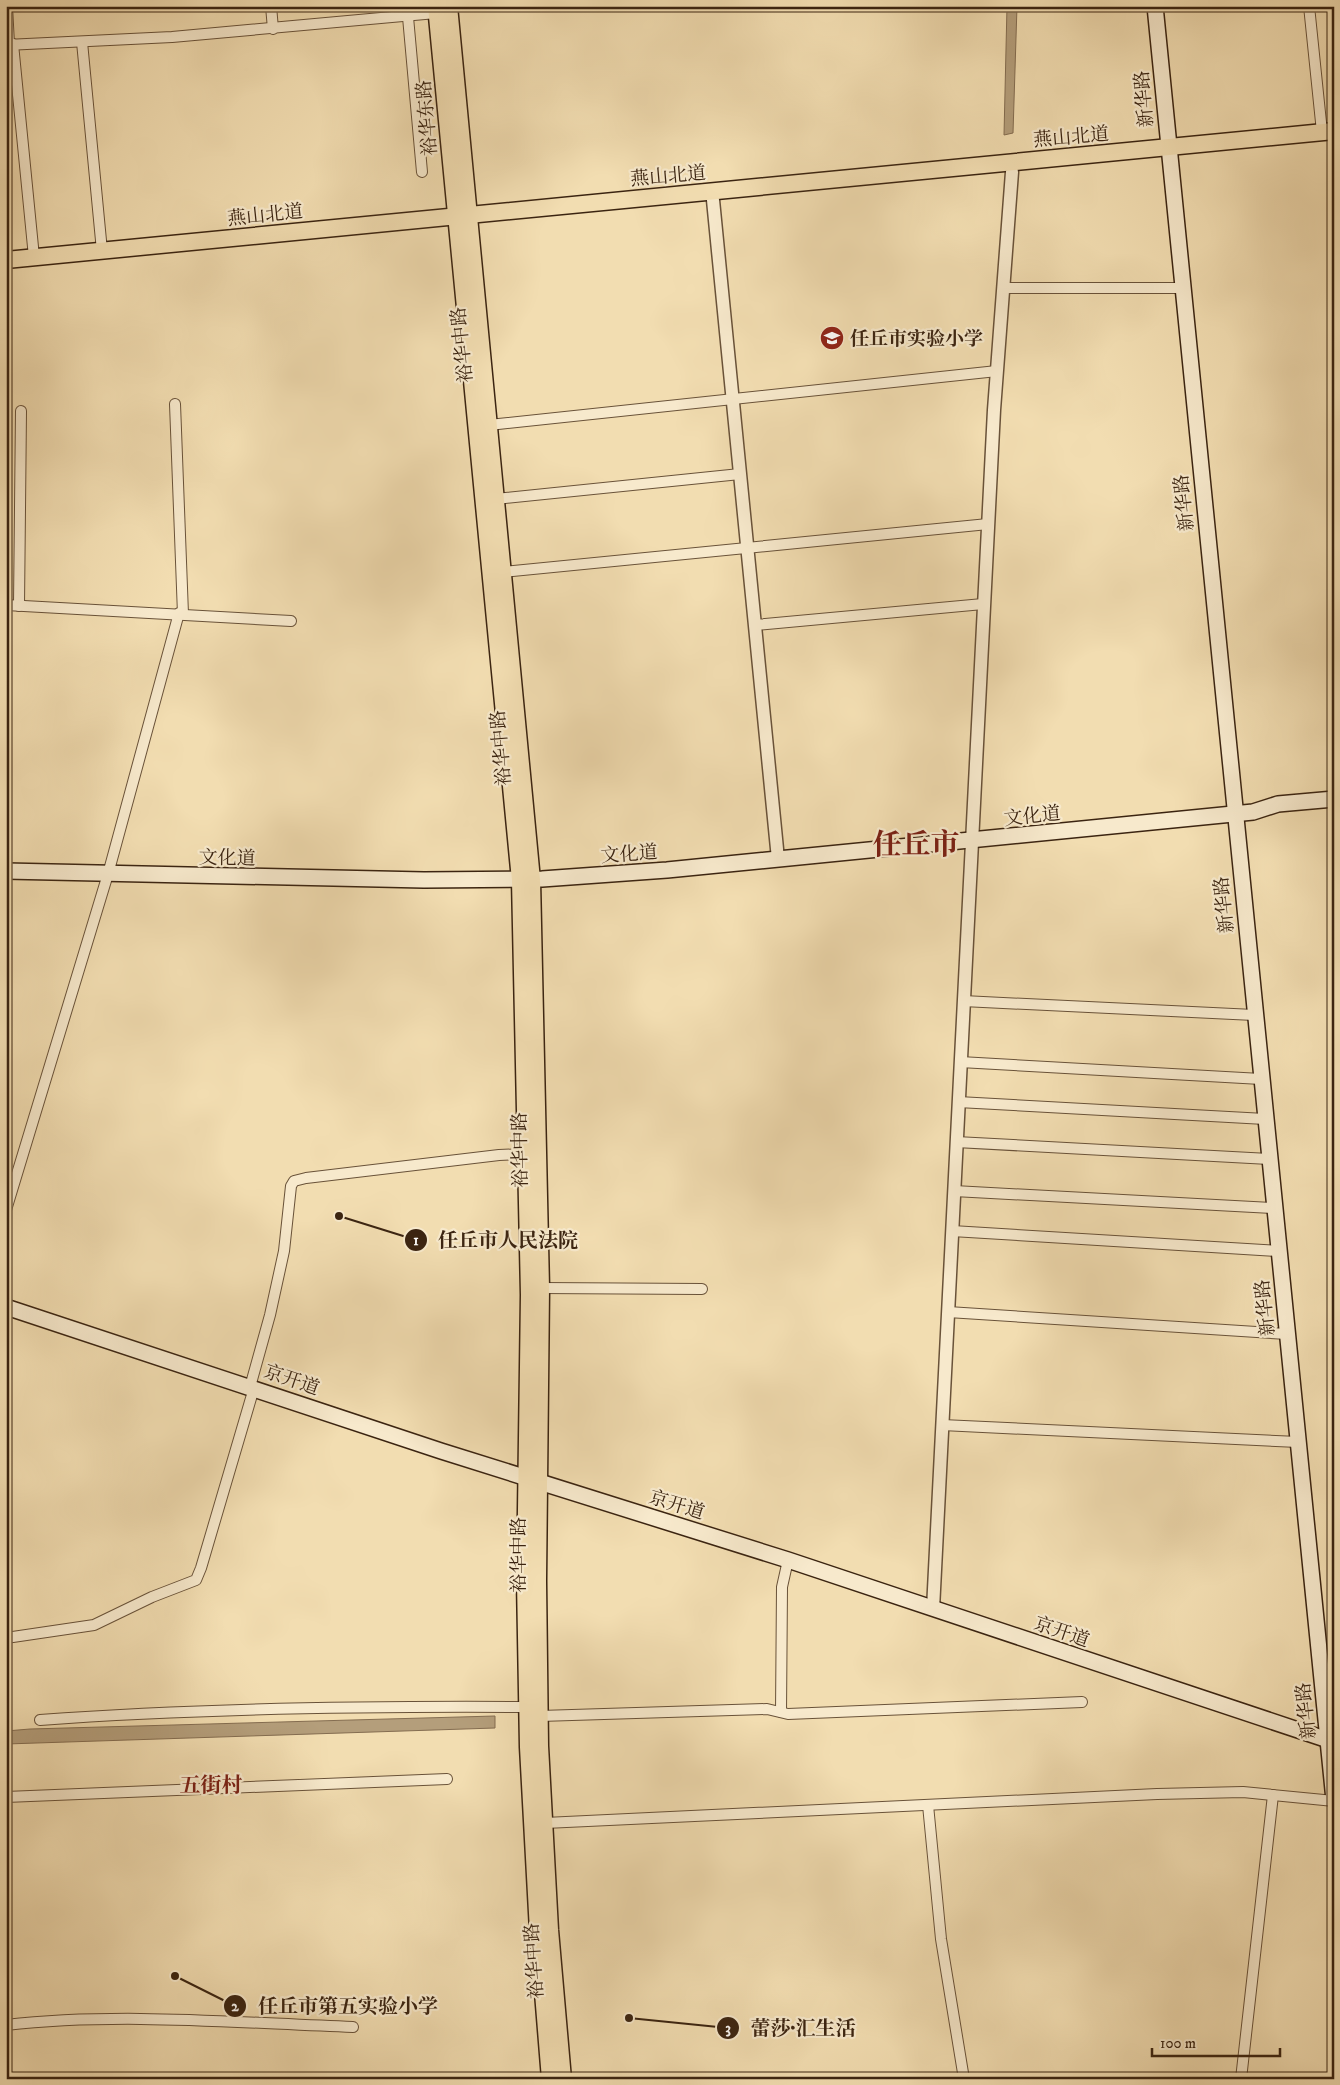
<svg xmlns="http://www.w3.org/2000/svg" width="1340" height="2085" viewBox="0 0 1340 2085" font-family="'IM FELL DW Pica','Noto Serif SC',serif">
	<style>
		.water { fill: #b49e7b; stroke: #846d51 }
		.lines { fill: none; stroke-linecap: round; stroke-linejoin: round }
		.minor-casing { stroke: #695239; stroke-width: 12 }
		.tertiary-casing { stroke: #695239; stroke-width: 15 }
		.secondary-casing { stroke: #3b2411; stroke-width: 18 }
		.primary-casing { stroke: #3b2411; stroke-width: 19 }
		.minor { stroke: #f7e9cc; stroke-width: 10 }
		.tertiary { stroke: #f7e9cc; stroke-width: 12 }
		.secondary { stroke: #f7e9cc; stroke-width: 15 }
		.primary { stroke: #f2ddb1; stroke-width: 16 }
		.labels { text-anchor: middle; stroke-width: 4.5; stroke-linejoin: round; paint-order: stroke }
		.street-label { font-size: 19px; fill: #3b2411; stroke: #f7e9cc }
		.poi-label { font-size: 19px; font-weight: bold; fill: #3b2411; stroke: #f7e9cc; text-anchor: start }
		.quarter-label { font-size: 21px; font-weight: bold; fill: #7a1f14; stroke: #f7e9cc }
		.town-label { font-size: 29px; font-weight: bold; fill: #7a1f14; stroke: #f7e9cc }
		.leader { fill: none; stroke: #3b2411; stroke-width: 2 }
		.callout-dot { fill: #3b2411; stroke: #f7e9cc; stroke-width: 2 }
		.mark-label { font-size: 15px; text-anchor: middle; font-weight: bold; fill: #fff }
		.callout-label { font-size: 20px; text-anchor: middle; font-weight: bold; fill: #3b2411; stroke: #f7e9cc; stroke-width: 4.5; stroke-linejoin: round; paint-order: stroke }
	</style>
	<rect width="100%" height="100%" fill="#f2ddb1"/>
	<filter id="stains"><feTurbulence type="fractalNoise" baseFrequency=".004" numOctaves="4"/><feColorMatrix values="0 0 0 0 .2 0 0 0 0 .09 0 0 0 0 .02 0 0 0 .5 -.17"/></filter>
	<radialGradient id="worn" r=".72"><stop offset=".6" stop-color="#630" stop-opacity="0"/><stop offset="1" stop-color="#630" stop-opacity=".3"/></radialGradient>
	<!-- water -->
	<g class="water">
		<polygon points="1007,6 1017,6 1013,133 1004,135"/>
		<polygon points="495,1716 495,1728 6,1744 6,1731 30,1729"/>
	</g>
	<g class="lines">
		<!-- minor casing -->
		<g class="minor-casing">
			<g id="minor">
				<polyline points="7,6 9,44"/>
				<polyline points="271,6 273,29"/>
				<polyline points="407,6 422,172"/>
				<polyline points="1309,6 1322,132"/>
				<polyline points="82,42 102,251"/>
				<polyline points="13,44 34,257"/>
				<polyline points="6,45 172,37 436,13"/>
				<polyline points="1004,288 1181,288"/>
				<polyline points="175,404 183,614"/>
				<polyline points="489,425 997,371"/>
				<polyline points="496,499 740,474"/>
				<polyline points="503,572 988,524"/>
				<polyline points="6,605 291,621"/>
				<polyline points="19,606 21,411"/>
				<polyline points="755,625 983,604"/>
				<polyline points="963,1001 1254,1015"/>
				<polyline points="960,1062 1261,1079"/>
				<polyline points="958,1102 1265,1119"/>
				<polyline points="956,1142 1269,1159"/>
				<polyline points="954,1191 1274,1208"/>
				<polyline points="6,1210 108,874 179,613"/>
				<polyline points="952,1231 1278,1251"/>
				<polyline points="541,1288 702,1289"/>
				<polyline points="948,1312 1287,1334"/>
				<polyline points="250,1387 270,1315 284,1251 291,1186 294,1181 306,1178 499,1155 527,1154"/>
				<polyline points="942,1425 1298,1442"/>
				<polyline points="6,1638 94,1625 152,1597 196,1580 201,1568 254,1388"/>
				<polyline points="781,1712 782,1587 788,1560"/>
				<polyline points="540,1716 767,1709 788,1714 1082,1702"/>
				<path d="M40,1720C202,1708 365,1706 527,1707"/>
				<polyline points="6,1797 447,1779"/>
				<polyline points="928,1805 941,1939 964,2079"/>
				<polyline points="545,1823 1157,1794 1243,1792 1334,1801"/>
				<path d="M6,2025C121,2012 238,2023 353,2027"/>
				<polyline points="1241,2079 1273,1795"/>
			</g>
		</g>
		<!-- tertiary casing -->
		<g class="tertiary-casing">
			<g id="tertiary">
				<polyline points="713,200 778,859"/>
				<polyline points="933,1609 994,410 1012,172"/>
			</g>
		</g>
		<!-- secondary casing -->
		<g class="secondary-casing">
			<g id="secondary">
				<polyline points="1155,6 1334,1800"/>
				<polyline points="6,871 424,880 542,879 667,870 1253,812 1278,804 1334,799"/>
				<polyline points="6,1307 441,1451 788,1560 1334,1742"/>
			</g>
		</g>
		<!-- primary casing -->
		<g class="primary-casing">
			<g id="primary">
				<polyline points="436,6 520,880 529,1295 525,1581 528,1747 538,1931 550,2079"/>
				<polyline points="449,6 532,880 541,1288 538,1581 540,1746 550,1930 563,2079"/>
				<polyline points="6,260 1334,131"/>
			</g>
		</g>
		<!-- minor -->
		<use href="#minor" class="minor"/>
		<!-- tertiary -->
		<use href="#tertiary" class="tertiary"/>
		<!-- secondary -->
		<use href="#secondary" class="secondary"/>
		<!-- primary -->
		<use href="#primary" class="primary"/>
	</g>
	<!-- icons -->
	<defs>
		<g id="school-disc" transform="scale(1.25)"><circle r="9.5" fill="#8f2418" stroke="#f7e9cc"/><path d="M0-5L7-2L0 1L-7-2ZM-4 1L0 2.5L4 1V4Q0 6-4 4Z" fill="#fff"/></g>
	</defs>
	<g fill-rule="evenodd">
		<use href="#school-disc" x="832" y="338"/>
	</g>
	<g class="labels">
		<!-- street labels -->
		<g class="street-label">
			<text transform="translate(1143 99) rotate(-95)" y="7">新华路</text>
			<text transform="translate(426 118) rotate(-95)" y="7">裕华东路</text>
			<text transform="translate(1071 136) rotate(-5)" y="7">燕山北道</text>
			<text transform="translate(668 175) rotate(-5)" y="7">燕山北道</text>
			<text transform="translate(265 214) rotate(-6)" y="7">燕山北道</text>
			<text transform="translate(461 345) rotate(-96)" y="7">裕华中路</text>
			<text transform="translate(1183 503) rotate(-96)" y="7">新华路</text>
			<text transform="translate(500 748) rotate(-95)" y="7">裕华中路</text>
			<text transform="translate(1032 815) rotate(-6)" y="7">文化道</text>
			<text transform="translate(629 853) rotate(-4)" y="7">文化道</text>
			<text transform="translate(227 857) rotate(1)" y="7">文化道</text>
			<text transform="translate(1223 905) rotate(-96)" y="7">新华路</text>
			<text transform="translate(519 1150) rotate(-91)" y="7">裕华中路</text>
			<text transform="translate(1264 1308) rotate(-96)" y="7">新华路</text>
			<text transform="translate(292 1379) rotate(19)" y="7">京开道</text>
			<text transform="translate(677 1504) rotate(17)" y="7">京开道</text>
			<text transform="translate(518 1555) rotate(-90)" y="7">裕华中路</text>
			<text transform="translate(1062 1631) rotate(19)" y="7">京开道</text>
			<text transform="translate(1305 1711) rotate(-96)" y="7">新华路</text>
			<text transform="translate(533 1961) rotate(-94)" y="7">裕华中路</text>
		</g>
		<!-- poi labels -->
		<g class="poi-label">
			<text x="850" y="345">任丘市实验小学</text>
		</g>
		<!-- quarter labels -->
		<g class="quarter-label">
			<text x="211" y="1792">五街村</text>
		</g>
		<!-- town labels -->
		<g class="town-label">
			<text x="916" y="854">任丘市</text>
		</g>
	</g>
	<!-- callouts -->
	<path class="leader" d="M339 1216L416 1240M175 1976L235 2006M629 2018L728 2028"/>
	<g class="callout-dot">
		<circle cx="339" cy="1216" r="5"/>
		<circle cx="175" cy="1976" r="5"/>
		<circle cx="629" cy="2018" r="5"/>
		<circle cx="416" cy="1240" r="12"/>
		<circle cx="235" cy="2006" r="12"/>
		<circle cx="728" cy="2028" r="12"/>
	</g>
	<g class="mark-label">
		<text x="416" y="1245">1</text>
		<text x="235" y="2011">2</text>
		<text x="728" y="2033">3</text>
	</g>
	<g class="callout-label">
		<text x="508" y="1247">任丘市人民法院</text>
		<text x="348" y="2013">任丘市第五实验小学</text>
		<text x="803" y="2035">蕾莎·汇生活</text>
	</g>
	<!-- margin -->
	<rect width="1340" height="2085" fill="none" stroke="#f2ddb1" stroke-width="25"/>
	<rect x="8" y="8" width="1325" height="2070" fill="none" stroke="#3b2411" stroke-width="2.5"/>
	<rect x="12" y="12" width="1315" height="2060" fill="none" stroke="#3b2411"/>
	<!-- scale -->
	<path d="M1152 2048v8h128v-8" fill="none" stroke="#3b2411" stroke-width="2.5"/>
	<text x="1160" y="2048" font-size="15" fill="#3b2411" stroke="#f7e9cc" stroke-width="4" paint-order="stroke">100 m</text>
	<rect width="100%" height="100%" filter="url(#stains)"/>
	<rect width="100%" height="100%" fill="url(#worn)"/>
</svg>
